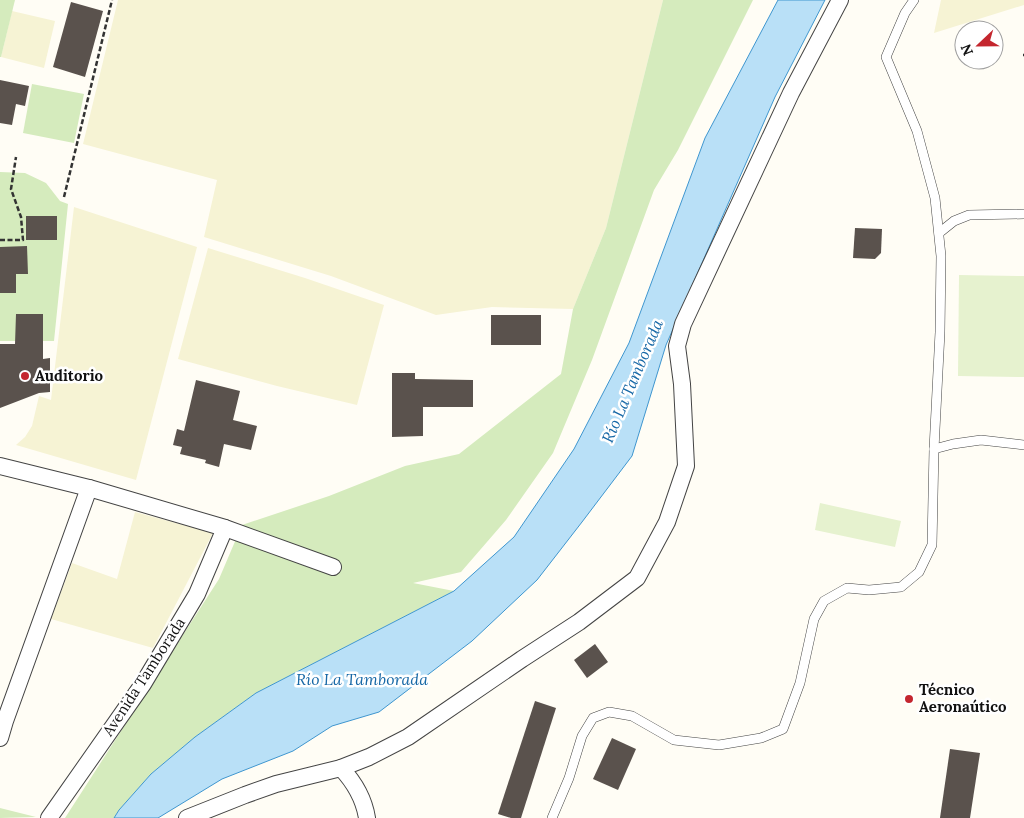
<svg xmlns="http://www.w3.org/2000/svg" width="1024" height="818" viewBox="0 0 1024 818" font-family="Lora,serif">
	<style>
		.farmland { fill: #f6f3d4 }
		.green { fill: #d5ebbd }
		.pitch { fill: #e6f2cf }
		.water { fill: #b9e0f7; stroke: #3f96cf }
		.building { fill: #5a524d }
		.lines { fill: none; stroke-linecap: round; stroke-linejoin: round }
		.lane-casing { stroke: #444; stroke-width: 10 }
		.street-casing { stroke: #444; stroke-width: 18 }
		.path { stroke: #333; stroke-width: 2.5; stroke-dasharray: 5 2.5; stroke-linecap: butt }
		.lane { stroke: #fff; stroke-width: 9 }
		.street { stroke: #fff; stroke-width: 16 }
		.poi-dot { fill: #c4262e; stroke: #fff; stroke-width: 2 }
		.labels { text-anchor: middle; stroke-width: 5; stroke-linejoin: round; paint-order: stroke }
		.poi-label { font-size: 15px; font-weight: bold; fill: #111; stroke: #fff; text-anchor: start }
		.street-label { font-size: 15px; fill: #111; stroke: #fff }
		.water-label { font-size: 16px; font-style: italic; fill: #1768a6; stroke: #fff }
	</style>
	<rect width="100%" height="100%" fill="#fffdf5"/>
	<!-- farmland -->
	<g class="farmland">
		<polygon points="118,0 663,0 606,228 573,309 492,307 436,315 331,276 204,237 217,180 83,144"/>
		<polygon points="941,0 1024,0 1024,5 934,33"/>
		<polygon points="12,11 55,21 44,68 1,57"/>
		<polygon points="74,207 197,247 136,480 16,445 25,437 32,426 39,396 51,400"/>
		<polygon points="208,248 305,278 384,305 357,405 277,386 178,359"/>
		<polygon points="135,512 213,533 153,648 51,619 72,563 117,579"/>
	</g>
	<!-- green -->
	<g class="green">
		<polygon points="0,0 15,0 1,57 0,57"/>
		<polygon points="663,0 753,0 678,150 654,190 592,360 553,453 506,520 461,572 413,583 454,591 256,693 195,737 151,774 119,810 114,818 65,818 219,579 242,525 329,496 405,466 459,454 561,374 573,309 606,228"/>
		<polygon points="32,84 84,94 74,143 23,133"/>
		<polygon points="0,172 25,173 46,183 60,201 68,204 54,341 0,341"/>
		<polygon points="0,808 36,817 0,818"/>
	</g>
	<!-- pitch -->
	<g class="pitch">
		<polygon points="959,275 1024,276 1024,377 958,376"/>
		<polygon points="820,503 901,521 895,547 815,530"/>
	</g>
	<!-- water -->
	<polygon class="water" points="778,0 825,0 775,97 666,345 632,456 582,522 537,580 472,641 379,712 332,726 293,751 222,779 158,818 114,818 119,810 151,774 195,737 256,693 454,591 514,537 574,449 629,343 705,138"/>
	<!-- building -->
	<g class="building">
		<polygon points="71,2 103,11 85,77 53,67"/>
		<polygon points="0,80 29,86 25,106 16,104 12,125 0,123"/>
		<rect x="26" y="216" width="31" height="24"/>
		<polygon points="855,228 882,229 881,253 875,259 853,258"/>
		<polygon points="27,246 28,274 16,274 16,293 0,293 0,247"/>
		<polygon points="16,314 43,314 43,359 50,358 50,392 39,393 0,408 0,344 15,344"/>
		<rect x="491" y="315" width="50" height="30"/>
		<polygon points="392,373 415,373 415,379 473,380 473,407 423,407 423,436 392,437"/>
		<polygon points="196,380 240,391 233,420 257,426 251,450 224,444 219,467 205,463 206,460 180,454 182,447 173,445 177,429 184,431"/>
		<polygon points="595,644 608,662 587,678 574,660"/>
		<polygon points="535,701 556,708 521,818 511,818 498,814"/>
		<polygon points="612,738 636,749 618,790 593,779"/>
		<polygon points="950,749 980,753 970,818 940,818"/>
	</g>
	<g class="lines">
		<!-- lane casing -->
		<g class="lane-casing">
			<g id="lane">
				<polyline points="939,233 954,221 969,215 1024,214"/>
				<polyline points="934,449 953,444 981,440 1024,445"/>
				<polyline points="552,818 569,778 582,736 593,718 609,712 632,716 674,740 719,745 761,738 783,729 800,683 814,619 824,601 847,588 869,590 901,587 919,572 932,545 934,449 940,332 941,256 935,198 917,131 886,57 905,13 914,0"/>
			</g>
		</g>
		<!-- street casing -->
		<g class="street-casing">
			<g id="street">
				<polyline points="0,466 89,488 225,528 333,567"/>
				<polyline points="0,738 5,721 89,488"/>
				<path d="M341,768C354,782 364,799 367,818"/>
				<polyline points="49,818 143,684 197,594 225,528"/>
				<polyline points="187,818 245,795 276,784 341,768 369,757 408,737 522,659 579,622 637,578 667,522 686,466 682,384 677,346 683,324 791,93 840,0"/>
			</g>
		</g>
		<!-- path -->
		<g class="path">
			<polyline points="1023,55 1024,55"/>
			<polyline points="64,197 112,0"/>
			<polyline points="0,240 23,240 21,217 11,189 16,157"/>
		</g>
		<!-- lane -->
		<use href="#lane" class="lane"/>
		<!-- street -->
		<use href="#street" class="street"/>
	</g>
	<!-- markers -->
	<g class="poi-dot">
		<circle cx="25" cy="376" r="5"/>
		<circle cx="909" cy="699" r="5"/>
	</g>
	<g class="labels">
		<!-- poi labels -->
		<g class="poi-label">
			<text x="35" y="381">Auditorio</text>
			<text x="919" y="695">Técnico<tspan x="919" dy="17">Aeronaútico</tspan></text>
		</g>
		<!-- street labels -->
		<g class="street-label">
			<text transform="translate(144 677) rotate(-57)" y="5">Avenida Tamborada</text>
		</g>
		<!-- water labels -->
		<g class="water-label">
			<text transform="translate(632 381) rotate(-67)" y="6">Río La Tamborada</text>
			<text x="362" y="685">Río La Tamborada</text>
		</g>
	</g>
	<!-- north arrow -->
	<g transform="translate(979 45) rotate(248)"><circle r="24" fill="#ffffff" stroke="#a0a0a0"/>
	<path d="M0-4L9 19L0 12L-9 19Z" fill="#c4262e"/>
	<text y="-8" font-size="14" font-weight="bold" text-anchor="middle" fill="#111111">N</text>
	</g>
</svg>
